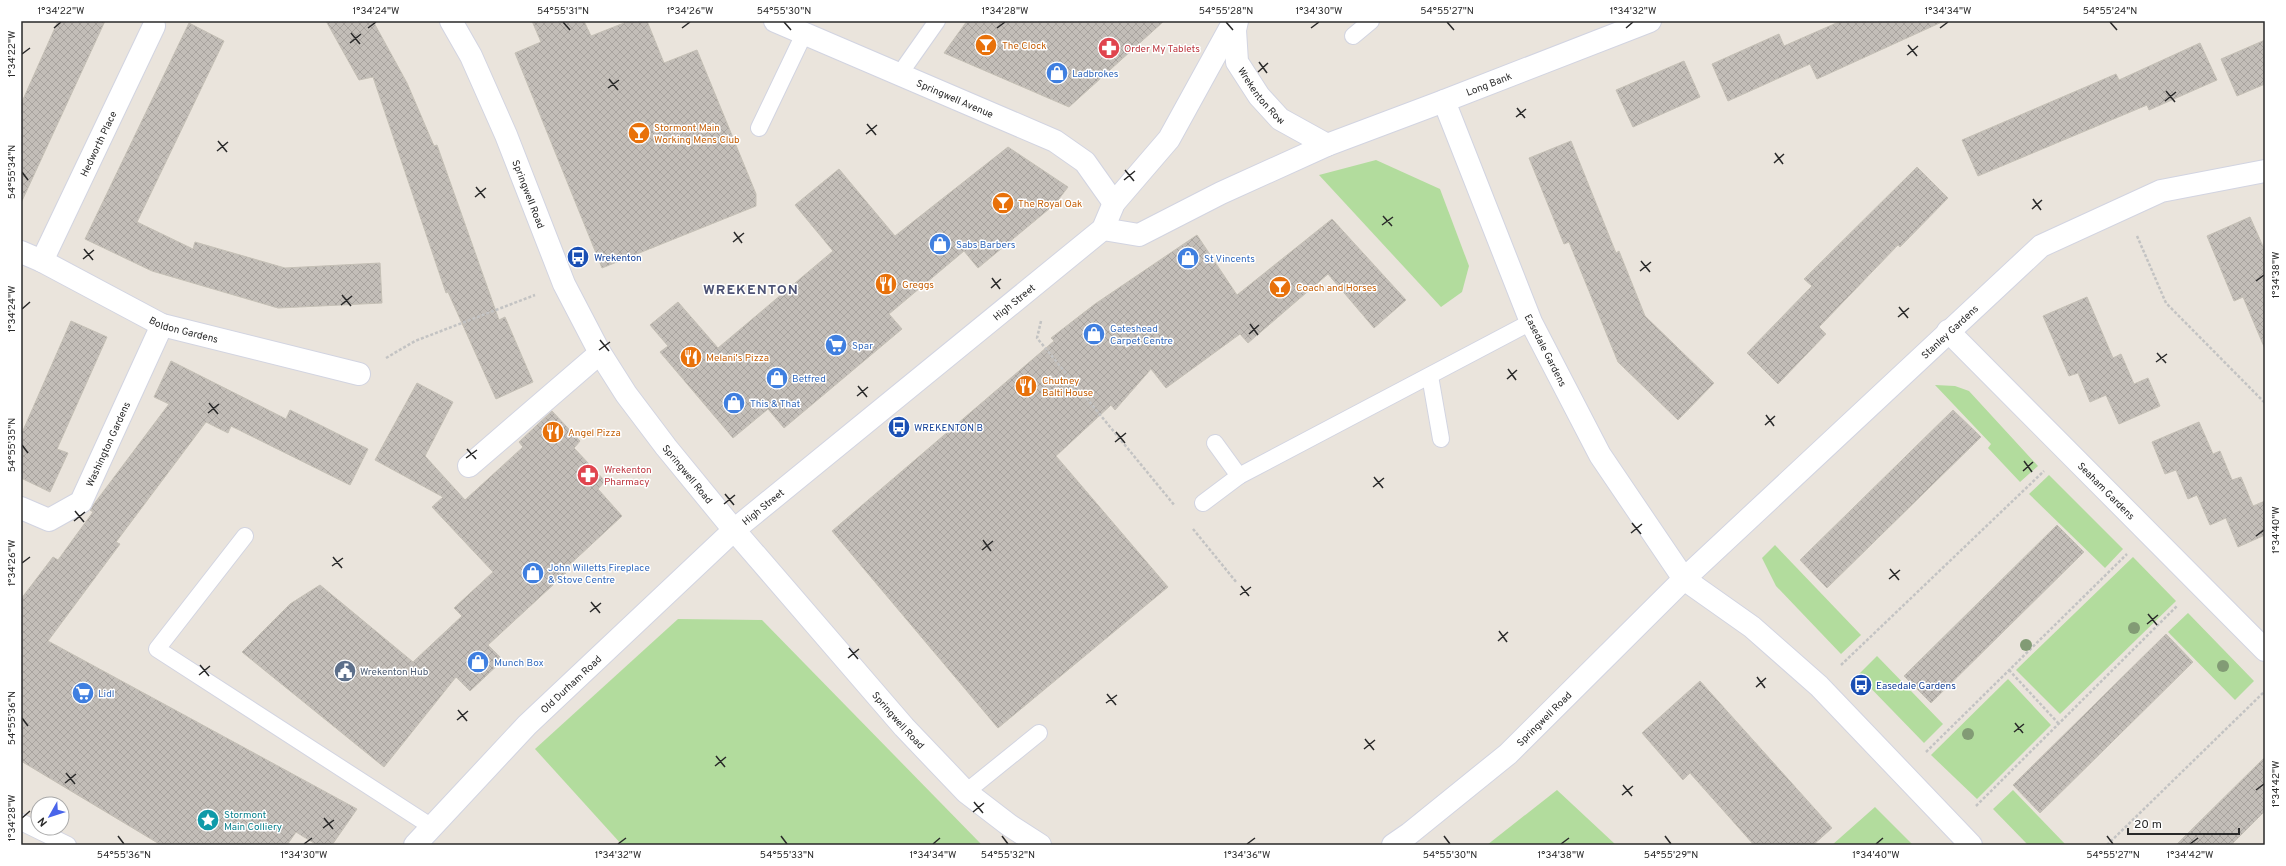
<svg xmlns="http://www.w3.org/2000/svg" width="2286" height="866" viewBox="0 0 2286 866" font-family="Overpass,sans-serif">
	<style>
		.grass { fill: #b2dc9d }
		.building { fill: url(#building-cross-hatch); stroke: #c5c0b6 }
		.lines { fill: none; stroke-linecap: round; stroke-linejoin: round }
		.service-casing { stroke: #d2d4e1; stroke-width: 18 }
		.minor-casing { stroke: #d2d4e1; stroke-width: 24 }
		.tertiary-casing { stroke: #d2d4e1; stroke-width: 24 }
		.secondary-casing { stroke: #d2d4e1; stroke-width: 24 }
		.path { stroke: #c3c3c3; stroke-width: 2.5; stroke-dasharray: 3 2; stroke-linecap: butt }
		.service { stroke: #fff; stroke-width: 16 }
		.minor { stroke: #fff; stroke-width: 22 }
		.tertiary { stroke: #fff; stroke-width: 22 }
		.secondary { stroke: #fff; stroke-width: 22 }
		.tree { fill: #829b75 }
		.ticks { fill: none; stroke: #292929; stroke-width: 1.5 }
		.labels { text-anchor: middle; stroke-width: 3; stroke-linejoin: round; paint-order: stroke }
		.food-label { font-size: 10px; fill: #c56008; stroke: #fff; text-anchor: start }
		.health-label { font-size: 10px; fill: #be3a42; stroke: #fff; text-anchor: start }
		.shop-label { font-size: 10px; fill: #366cbe; stroke: #fff; text-anchor: start }
		.street-label { font-size: 10px; fill: #292929; stroke: #fff }
		.transit-label { font-size: 10px; fill: #164399; stroke: #fff; text-anchor: start }
		.service-label { font-size: 10px; fill: #4e5e75; stroke: #fff; text-anchor: start }
		.culture-label { font-size: 10px; fill: #0d838f; stroke: #fff; text-anchor: start }
		.district-label { font-size: 14px; font-weight: bold; letter-spacing: 1px; fill: #4e5476; stroke: #fff }
		.neatline { fill: none; stroke: #292929; stroke-width: 1.5 }
		.ticks-label { font-size: 10px; text-anchor: middle; fill: #292929 }
	</style>
	<defs>
		<pattern id="building-cross-hatch" width="8" height="8" patternUnits="userSpaceOnUse"><rect width="8" height="8" fill="#c3beb8"/><path d="M0 0l8 8M0 8l8-8" fill="none" stroke="#a8a39e"/></pattern>
	</defs>
	<rect width="100%" height="100%" fill="#eae4dc"/>
	<!-- grass -->
	<g class="grass">
		<polygon points="1376,160 1440,189 1469,266 1462,292 1441,307 1319,175"/>
		<polygon points="1935,385 1955,386 1969,391 2038,466 2020,482 1988,448 1991,444"/>
		<polygon points="2049,475 2123,549 2105,568 2029,494"/>
		<polygon points="1775,545 1861,635 1841,654 1776,586 1762,558"/>
		<polygon points="2133,557 2176,601 2060,714 2016,670"/>
		<polygon points="2188,613 2254,681 2235,700 2168,632"/>
		<polygon points="678,619 762,620 982,845 622,845 535,749"/>
		<polygon points="1877,656 1943,724 1924,743 1858,675"/>
		<polygon points="2008,679 2051,725 1977,799 1931,755"/>
		<polygon points="1557,790 1616,845 1487,845"/>
		<polygon points="2013,790 2066,845 2028,845 1993,809"/>
		<polygon points="1875,807 1913,845 1832,845"/>
	</g>
	<!-- building -->
	<g class="building">
		<polygon points="58,21 105,21 21,203 21,104"/>
		<polygon points="326,21 373,21 407,83 434,146 437,145 499,320 505,317 533,382 496,399 448,292 446,293 373,77 359,80"/>
		<polygon points="532,21 584,21 591,36 629,21 647,21 664,63 697,50 756,194 756,206 602,268 515,53 541,42"/>
		<polygon points="967,21 1164,21 1069,107 944,53"/>
		<polygon points="1841,21 1944,21 1817,79 1810,64 1728,101 1712,64 1779,34 1784,46"/>
		<polygon points="189,23 224,41 137,222 193,249 195,242 285,268 380,263 382,303 278,308 152,271 85,239"/>
		<polygon points="2265,40 2265,84 2237,96 2221,59"/>
		<polygon points="2200,43 2217,80 2149,110 2147,105 1978,176 1962,140 2116,74 2119,80"/>
		<polygon points="1684,61 1700,97 1633,127 1616,90"/>
		<polygon points="1571,141 1616,253 1619,251 1645,316 1714,383 1678,420 1618,362 1569,242 1564,244 1529,158"/>
		<polygon points="1008,147 1068,187 1055,204 978,268 964,251 889,314 902,329 784,428 768,409 733,438 660,352 668,346 650,325 678,302 718,348 833,251 795,205 839,169 895,236"/>
		<polygon points="1917,167 1948,198 1900,247 1898,245 1819,327 1826,334 1778,384 1747,353 1812,286 1804,279"/>
		<polygon points="2250,217 2265,251 2265,349 2243,297 2234,301 2207,236"/>
		<polygon points="1332,219 1406,300 1374,328 1328,274 1248,343 1240,334 1166,388 1151,369 1115,410 1111,405 1056,456 1168,587 998,728 832,531 1054,341 1051,338 1095,304 1197,235 1237,295"/>
		<polygon points="2087,297 2113,358 2121,354 2134,384 2148,378 2160,406 2119,424 2106,395 2090,402 2078,373 2069,376 2043,316"/>
		<polygon points="71,321 107,337 57,449 68,453 50,492 21,478 21,435"/>
		<polygon points="171,361 286,419 290,410 368,449 350,485 231,426 228,433 206,422 116,542 120,544 48,641 357,809 332,845 317,845 296,832 287,845 161,845 21,761 21,599 53,557 58,560 93,512 90,510 94,504 169,404 154,397"/>
		<polygon points="417,383 453,402 425,456 465,500 523,447 519,442 552,411 580,441 574,448 605,481 598,489 622,516 564,570 566,573 488,645 503,660 470,691 456,677 384,767 242,652 290,604 320,585 413,662 462,616 454,608 493,572 432,507 443,497 375,460"/>
		<polygon points="1953,410 1981,437 1827,588 1800,560"/>
		<polygon points="2199,422 2213,454 2220,451 2232,480 2241,477 2253,506 2265,501 2265,535 2238,547 2226,518 2210,525 2197,495 2188,499 2176,470 2165,474 2152,442"/>
		<polygon points="2057,525 2084,552 1931,703 1904,676"/>
		<polygon points="2166,634 2193,662 2040,813 2013,785"/>
		<polygon points="1700,681 1832,828 1813,845 1754,845 1690,773 1683,780 1642,733"/>
		<polygon points="2265,757 2265,811 2231,845 2176,845"/>
	</g>
	<g class="lines">
		<!-- service casing -->
		<g class="service-casing">
			<g id="service">
				<polyline points="1353,36 1371,21"/>
				<polyline points="899,75 937,21"/>
				<polyline points="759,128 804,34"/>
				<polyline points="1430,376 1441,439"/>
				<polyline points="1215,443 1239,476"/>
				<polyline points="1203,503 1239,476 1531,322"/>
				<polyline points="245,536 157,649 432,827"/>
				<polyline points="966,792 1039,733"/>
				<polyline points="21,822 68,845"/>
			</g>
		</g>
		<!-- minor casing -->
		<g class="minor-casing">
			<g id="minor">
				<path id="s1" d="M21,252L42,261L162,325L359,374"/>
				<path id="s2" d="M42,261L154,26"/>
				<path id="s3" d="M1948,331L2265,650"/>
				<polyline points="469,466 600,353"/>
				<path id="s4" d="M21,508L49,520L81,502L162,325"/>
				<path id="s5" d="M1684,579L2041,246L2161,191L2265,171"/>
			</g>
		</g>
		<!-- tertiary casing -->
		<g class="tertiary-casing">
			<g id="tertiary">
				<path id="s6" d="M775,21L1055,141L1085,162L1114,203"/>
				<path id="s7" d="M1237,21L1235,30L1237,62L1259,96L1280,119L1327,145"/>
				<polyline points="1103,229 1139,235 1221,193 1327,145 1444,101"/>
				<path id="s8" d="M734,530L1103,229L1114,203L1169,139L1234,21"/>
				<polyline points="1684,579 1752,627 1819,686 1971,845"/>
			</g>
		</g>
		<!-- secondary casing -->
		<g class="secondary-casing">
			<g id="secondary">
				<path id="s9" d="M451,21L471,56L506,135L564,284L600,353L626,394L666,447L734,530L904,727L966,792L1009,825L1040,845"/>
				<path id="s10" d="M415,845L527,725L734,530"/>
				<path id="s11" d="M1393,845L1409,834L1508,754L1684,579L1600,455L1531,322L1444,101L1650,21"/>
			</g>
		</g>
		<!-- path -->
		<g class="path">
			<polyline points="2137,236 2166,303 2265,403"/>
			<polyline points="1041,321 1037,338 1175,506"/>
			<polyline points="386,358 415,341 535,295"/>
			<polyline points="1193,529 1237,583"/>
			<polyline points="1841,665 2044,471"/>
			<polyline points="2009,670 2059,724"/>
			<polyline points="1926,752 2127,554"/>
			<polyline points="1976,806 2178,605"/>
			<polyline points="2107,845 2265,691"/>
		</g>
		<!-- service -->
		<use href="#service" class="service"/>
		<!-- minor -->
		<use href="#minor" class="minor"/>
		<!-- tertiary -->
		<use href="#tertiary" class="tertiary"/>
		<!-- secondary -->
		<use href="#secondary" class="secondary"/>
	</g>
	<!-- trees -->
	<g class="tree">
		<circle cx="2134" cy="628" r="6"/>
		<circle cx="2026" cy="645" r="6"/>
		<circle cx="2223" cy="666" r="6"/>
		<circle cx="1968" cy="734" r="6"/>
	</g>
	<!-- ticks -->
	<path class="ticks" d="M563,22L570,30M784,22L791,30M1226,22L1233,30M1447,22L1454,30M2110,22L2117,30M54,28L61,22M368,28L376,22M682,28L690,22M997,28L1005,22M1311,28L1319,22M1626,28L1633,22M1940,28L1948,22M351,33L360,44M350,43L361,34M1908,45L1917,56M22,54L30,48M1907,55L1918,46M1259,62L1267,73M1258,72L1268,63M609,79L618,90M608,88L619,80M2166,91L2175,102M2165,101L2176,92M1517,108L1525,118M1516,117L1526,109M867,124L876,135M866,134L877,125M218,141L227,152M217,151L228,142M1775,153L1783,164M1774,163L1784,154M1125,170L1134,181M22,172L28,180M1124,180L1135,171M476,187L485,198M475,197L486,188M2033,199L2041,210M2032,209L2042,200M1383,216L1392,226M1382,225L1393,217M734,232L742,243M733,242L744,233M84,249L93,260M83,259L94,250M1641,261L1650,272M1640,271L1651,262M992,278L1000,289M2256,281L2264,275M991,288L1001,279M342,295L351,306M341,305L352,296M1899,307L1908,318M22,309L30,302M1898,317L1909,308M1250,324L1258,335M1249,334L1259,325M600,340L609,351M599,350L610,342M2157,353L2166,363M2156,362L2167,354M1508,369L1516,380M1507,379L1517,370M858,386L867,397M857,396L868,387M209,403L218,414M208,413L219,404M1766,415L1774,426M1765,425L1775,416M1116,432L1125,443M1115,442L1126,433M22,445L28,453M467,449L476,459M466,458L477,450M2024,461L2032,472M2023,471L2033,462M1374,477L1383,488M1373,487L1384,478M725,494L734,505M724,504L735,495M75,511L84,522M74,521L85,512M1632,523L1641,534M1631,533L1642,524M2256,536L2264,530M983,540L991,551M982,550L993,541M333,557L342,568M22,563L30,557M332,566L343,558M1890,569L1899,580M1889,579L1900,570M1241,586L1249,596M1240,595L1251,587M591,602L600,613M590,612L601,603M2148,614L2157,625M2147,624L2158,615M1499,631L1507,642M1498,641L1508,632M849,648L858,659M848,658L859,649M200,665L209,676M199,675L210,666M1757,677L1765,688M1756,687L1766,678M1107,694L1116,705M1106,703L1117,695M458,710L467,721M22,718L28,726M457,720L468,711M2015,723L2023,733M2014,732L2024,724M1365,739L1374,750M1364,749L1375,740M716,756L725,767M715,766L726,757M66,773L75,784M65,783L76,774M1623,785L1632,796M2256,790L2264,784M1622,795L1633,786M974,802L983,813M973,812L984,803M22,818L30,811M324,818L333,829M323,828L334,820M118,836L124,844M781,836L787,844M1002,836L1008,844M1444,836L1450,844M1665,836L1671,844M2107,836L2113,844M304,844L312,838M618,844L626,838M933,844L940,838M1247,844L1255,838M1561,844L1569,838M1876,844L1883,838M2190,844L2198,838"/>
	<!-- icons -->
	<defs>
		<g id="bar-disc" transform="scale(1.15)"><circle r="9.5" fill="#e8710a" stroke="#fff"/><path d="M-6-5H6L.8 .8V4.5H3.5V6h-7V4.5H-.8V.8Z" fill="#fff"/></g>
		<g id="pharmacy-disc" transform="scale(1.15)"><circle r="9.5" fill="#e0444e" stroke="#fff"/><path d="M-2-6h4v4h4v4h-4v4h-4v-4h-4v-4h4Z" fill="#fff"/></g>
		<g id="shop-disc" transform="scale(1.15)"><circle r="9.5" fill="#3f7fe0" stroke="#fff"/><path d="M-5-2.5h2.3a2.7 3.5 0 0 1 5.4 0H5L5.5 6h-11ZM-1.5-2.5h3a1.5 2.3 0 0 0-3 0Z" fill="#fff"/></g>
		<g id="bus-disc" transform="scale(1.15)"><circle r="9.5" fill="#1a4fb4" stroke="#fff"/><path d="M-5-6H5V4H4V6H2V4H-2V6H-4V4H-5ZM-3.5-4V0h7V-4ZM-3.5 1.2v1.5H-2V1.2ZM2 1.2v1.5H3.5V1.2Z" fill="#fff"/></g>
		<g id="restaurant-disc" transform="scale(1.15)"><circle r="9.5" fill="#e8710a" stroke="#fff"/><path d="M-5-6h1v4h1v-4h1v4h1v-4h1v5L-1.5 .5V6h-2V.5L-5-1ZM5-6V6H3V1.5H1.5Q1.5-4 5-6Z" fill="#fff"/></g>
		<g id="supermarket-disc" transform="scale(1.15)"><circle r="9.5" fill="#3f7fe0" stroke="#fff"/><path d="M-6-5.5h2.5l.6 2H6L4.5 2H-2.5L-4.4-4H-6ZM-1.5 3.2a1.3 1.3 0 1 0 .1 0ZM3 3.2a1.3 1.3 0 1 0 .1 0Z" fill="#fff"/></g>
		<g id="civic-disc" transform="scale(1.15)"><circle r="9.5" fill="#5c6f8a" stroke="#fff"/><path d="M-.6-6.5H3V-4.5H.6V-3L4-1V1h2V6H-6V1h2V-1L-.6-3ZM-1.2 2.5V6h2.4V2.5Z" fill="#fff"/></g>
		<g id="sight-disc" transform="scale(1.15)"><circle r="9.5" fill="#0f9aa8" stroke="#fff"/><path d="M0-6L1.8-2.2L6-1.7L2.9 1.2L3.7 5.4L0 3.3L-3.7 5.4L-2.9 1.2L-6-1.7L-1.8-2.2Z" fill="#fff"/></g>
	</defs>
	<g fill-rule="evenodd">
		<use href="#bar-disc" x="986" y="45"/>
		<use href="#pharmacy-disc" x="1109" y="48"/>
		<use href="#shop-disc" x="1057" y="73"/>
		<use href="#bar-disc" x="639" y="133"/>
		<use href="#bar-disc" x="1003" y="203"/>
		<use href="#shop-disc" x="940" y="244"/>
		<use href="#bus-disc" x="578" y="257"/>
		<use href="#shop-disc" x="1188" y="258"/>
		<use href="#restaurant-disc" x="886" y="284"/>
		<use href="#bar-disc" x="1280" y="287"/>
		<use href="#shop-disc" x="1094" y="334"/>
		<use href="#supermarket-disc" x="836" y="345"/>
		<use href="#restaurant-disc" x="691" y="357"/>
		<use href="#shop-disc" x="777" y="378"/>
		<use href="#restaurant-disc" x="1026" y="386"/>
		<use href="#shop-disc" x="734" y="403"/>
		<use href="#bus-disc" x="899" y="427"/>
		<use href="#restaurant-disc" x="553" y="432"/>
		<use href="#pharmacy-disc" x="588" y="475"/>
		<use href="#shop-disc" x="533" y="573"/>
		<use href="#shop-disc" x="478" y="662"/>
		<use href="#civic-disc" x="345" y="671"/>
		<use href="#bus-disc" x="1861" y="685"/>
		<use href="#supermarket-disc" x="83" y="693"/>
		<use href="#sight-disc" x="208" y="820"/>
	</g>
	<g class="labels">
		<!-- food labels -->
		<g class="food-label">
			<text x="1002" y="49">The Clock</text>
			<text x="654" y="131">Stormont Main<tspan x="654" dy="12">Working Mens Club</tspan></text>
			<text x="1018" y="207">The Royal Oak</text>
			<text x="902" y="288">Greggs</text>
			<text x="1296" y="291">Coach and Horses</text>
			<text x="706" y="361">Melani's Pizza</text>
			<text x="1042" y="384">Chutney<tspan x="1042" dy="12">Balti House</tspan></text>
			<text x="568" y="436">Angel Pizza</text>
		</g>
		<!-- health labels -->
		<g class="health-label">
			<text x="1124" y="52">Order My Tablets</text>
			<text x="604" y="473">Wrekenton<tspan x="604" dy="12">Pharmacy</tspan></text>
		</g>
		<!-- shop labels -->
		<g class="shop-label">
			<text x="1072" y="77">Ladbrokes</text>
			<text x="956" y="248">Sabs Barbers</text>
			<text x="1204" y="262">St Vincents</text>
			<text x="1110" y="332">Gateshead<tspan x="1110" dy="12">Carpet Centre</tspan></text>
			<text x="852" y="349">Spar</text>
			<text x="792" y="382">Betfred</text>
			<text x="750" y="407">This &amp; That</text>
			<text x="548" y="571">John Willetts Fireplace<tspan x="548" dy="12">&amp; Stove Centre</tspan></text>
			<text x="494" y="666">Munch Box</text>
			<text x="98" y="697">Lidl</text>
		</g>
		<!-- street labels -->
		<g class="street-label">
			<text dy="4" stroke="none"><textPath href="#s11" startOffset="980">Long Bank</textPath></text>
			<text dy="4" stroke="none"><textPath href="#s7" startOffset="83">Wrekenton Row</textPath></text>
			<text dy="4" stroke="none"><textPath href="#s6" startOffset="196">Springwell Avenue</textPath></text>
			<text dy="4" stroke="none"><textPath href="#s2" startOffset="130">Hedworth Place</textPath></text>
			<text dy="4" stroke="none"><textPath href="#s9" startOffset="190">Springwell Road</textPath></text>
			<text dy="4" stroke="none"><textPath href="#s8" startOffset="361">High Street</textPath></text>
			<text dy="4" stroke="none"><textPath href="#s1" startOffset="181">Boldon Gardens</textPath></text>
			<text dy="4" stroke="none"><textPath href="#s5" startOffset="363">Stanley Gardens</textPath></text>
			<text transform="translate(1546 350) rotate(63)" y="4">Easedale Gardens</text>
			<text dy="4" stroke="none"><textPath href="#s4" startOffset="131">Washington Gardens</textPath></text>
			<text dy="4" stroke="none"><textPath href="#s9" startOffset="514">Springwell Road</textPath></text>
			<text dy="4" stroke="none"><textPath href="#s3" startOffset="225">Seaham Gardens</textPath></text>
			<text dy="4" stroke="none"><textPath href="#s8" startOffset="37">High Street</textPath></text>
			<text dy="4" stroke="none"><textPath href="#s10" startOffset="224">Old Durham Road</textPath></text>
			<text dy="4" stroke="none"><textPath href="#s11" startOffset="197">Springwell Road</textPath></text>
			<text dy="4" stroke="none"><textPath href="#s9" startOffset="838">Springwell Road</textPath></text>
		</g>
		<!-- transit labels -->
		<g class="transit-label">
			<text x="594" y="261">Wrekenton</text>
			<text x="914" y="431">WREKENTON B</text>
			<text x="1876" y="689">Easedale Gardens</text>
		</g>
		<!-- service labels -->
		<g class="service-label">
			<text x="360" y="675">Wrekenton Hub</text>
		</g>
		<!-- culture labels -->
		<g class="culture-label">
			<text x="224" y="818">Stormont<tspan x="224" dy="12">Main Colliery</tspan></text>
		</g>
		<!-- district labels -->
		<g class="district-label">
			<text x="751" y="294">WREKENTON</text>
		</g>
	</g>
	<!-- border -->
	<rect width="2286" height="866" fill="none" stroke="#ffffff" stroke-width="44"/>
	<!-- north arrow -->
	<g transform="translate(50 816) rotate(231)"><circle r="19" fill="#ffffff" stroke="#a9a9a9"/>
	<path d="M0-3L7 15L0 10L-7 15Z" fill="#4965ea"/>
	<text y="-6" font-size="11" font-weight="bold" text-anchor="middle" fill="#292929">N</text>
	</g>
	<!-- scale -->
	<path d="M2128 828v6h111v-6" fill="none" stroke="#292929" stroke-width="2"/>
	<text x="2134" y="828" font-size="12" fill="#292929" stroke="#ffffff" stroke-width="3" paint-order="stroke">20 m</text>
	<rect x="22" y="22" width="2242" height="822" class="neatline"/>
	<g class="ticks-label">
		<text x="61" y="14">1°34'22"W</text>
		<text x="376" y="14">1°34'24"W</text>
		<text x="563" y="14">54°55'31"N</text>
		<text x="690" y="14">1°34'26"W</text>
		<text x="784" y="14">54°55'30"N</text>
		<text x="1005" y="14">1°34'28"W</text>
		<text x="1226" y="14">54°55'28"N</text>
		<text x="1319" y="14">1°34'30"W</text>
		<text x="1447" y="14">54°55'27"N</text>
		<text x="1633" y="14">1°34'32"W</text>
		<text x="1948" y="14">1°34'34"W</text>
		<text x="2110" y="14">54°55'24"N</text>
		<text transform="translate(11 54) rotate(-90)" y="4">1°34'22"W</text>
		<text transform="translate(11 172) rotate(-90)" y="4">54°55'34"N</text>
		<text transform="translate(2275 275) rotate(-90)" y="4">1°34'38"W</text>
		<text transform="translate(11 309) rotate(-90)" y="4">1°34'24"W</text>
		<text transform="translate(11 445) rotate(-90)" y="4">54°55'35"N</text>
		<text transform="translate(2275 530) rotate(-90)" y="4">1°34'40"W</text>
		<text transform="translate(11 563) rotate(-90)" y="4">1°34'26"W</text>
		<text transform="translate(11 718) rotate(-90)" y="4">54°55'36"N</text>
		<text transform="translate(2275 784) rotate(-90)" y="4">1°34'42"W</text>
		<text transform="translate(11 818) rotate(-90)" y="4">1°34'28"W</text>
		<text x="124" y="858">54°55'36"N</text>
		<text x="304" y="858">1°34'30"W</text>
		<text x="618" y="858">1°34'32"W</text>
		<text x="787" y="858">54°55'33"N</text>
		<text x="933" y="858">1°34'34"W</text>
		<text x="1008" y="858">54°55'32"N</text>
		<text x="1247" y="858">1°34'36"W</text>
		<text x="1450" y="858">54°55'30"N</text>
		<text x="1561" y="858">1°34'38"W</text>
		<text x="1671" y="858">54°55'29"N</text>
		<text x="1876" y="858">1°34'40"W</text>
		<text x="2113" y="858">54°55'27"N</text>
		<text x="2190" y="858">1°34'42"W</text>
	</g>
</svg>
